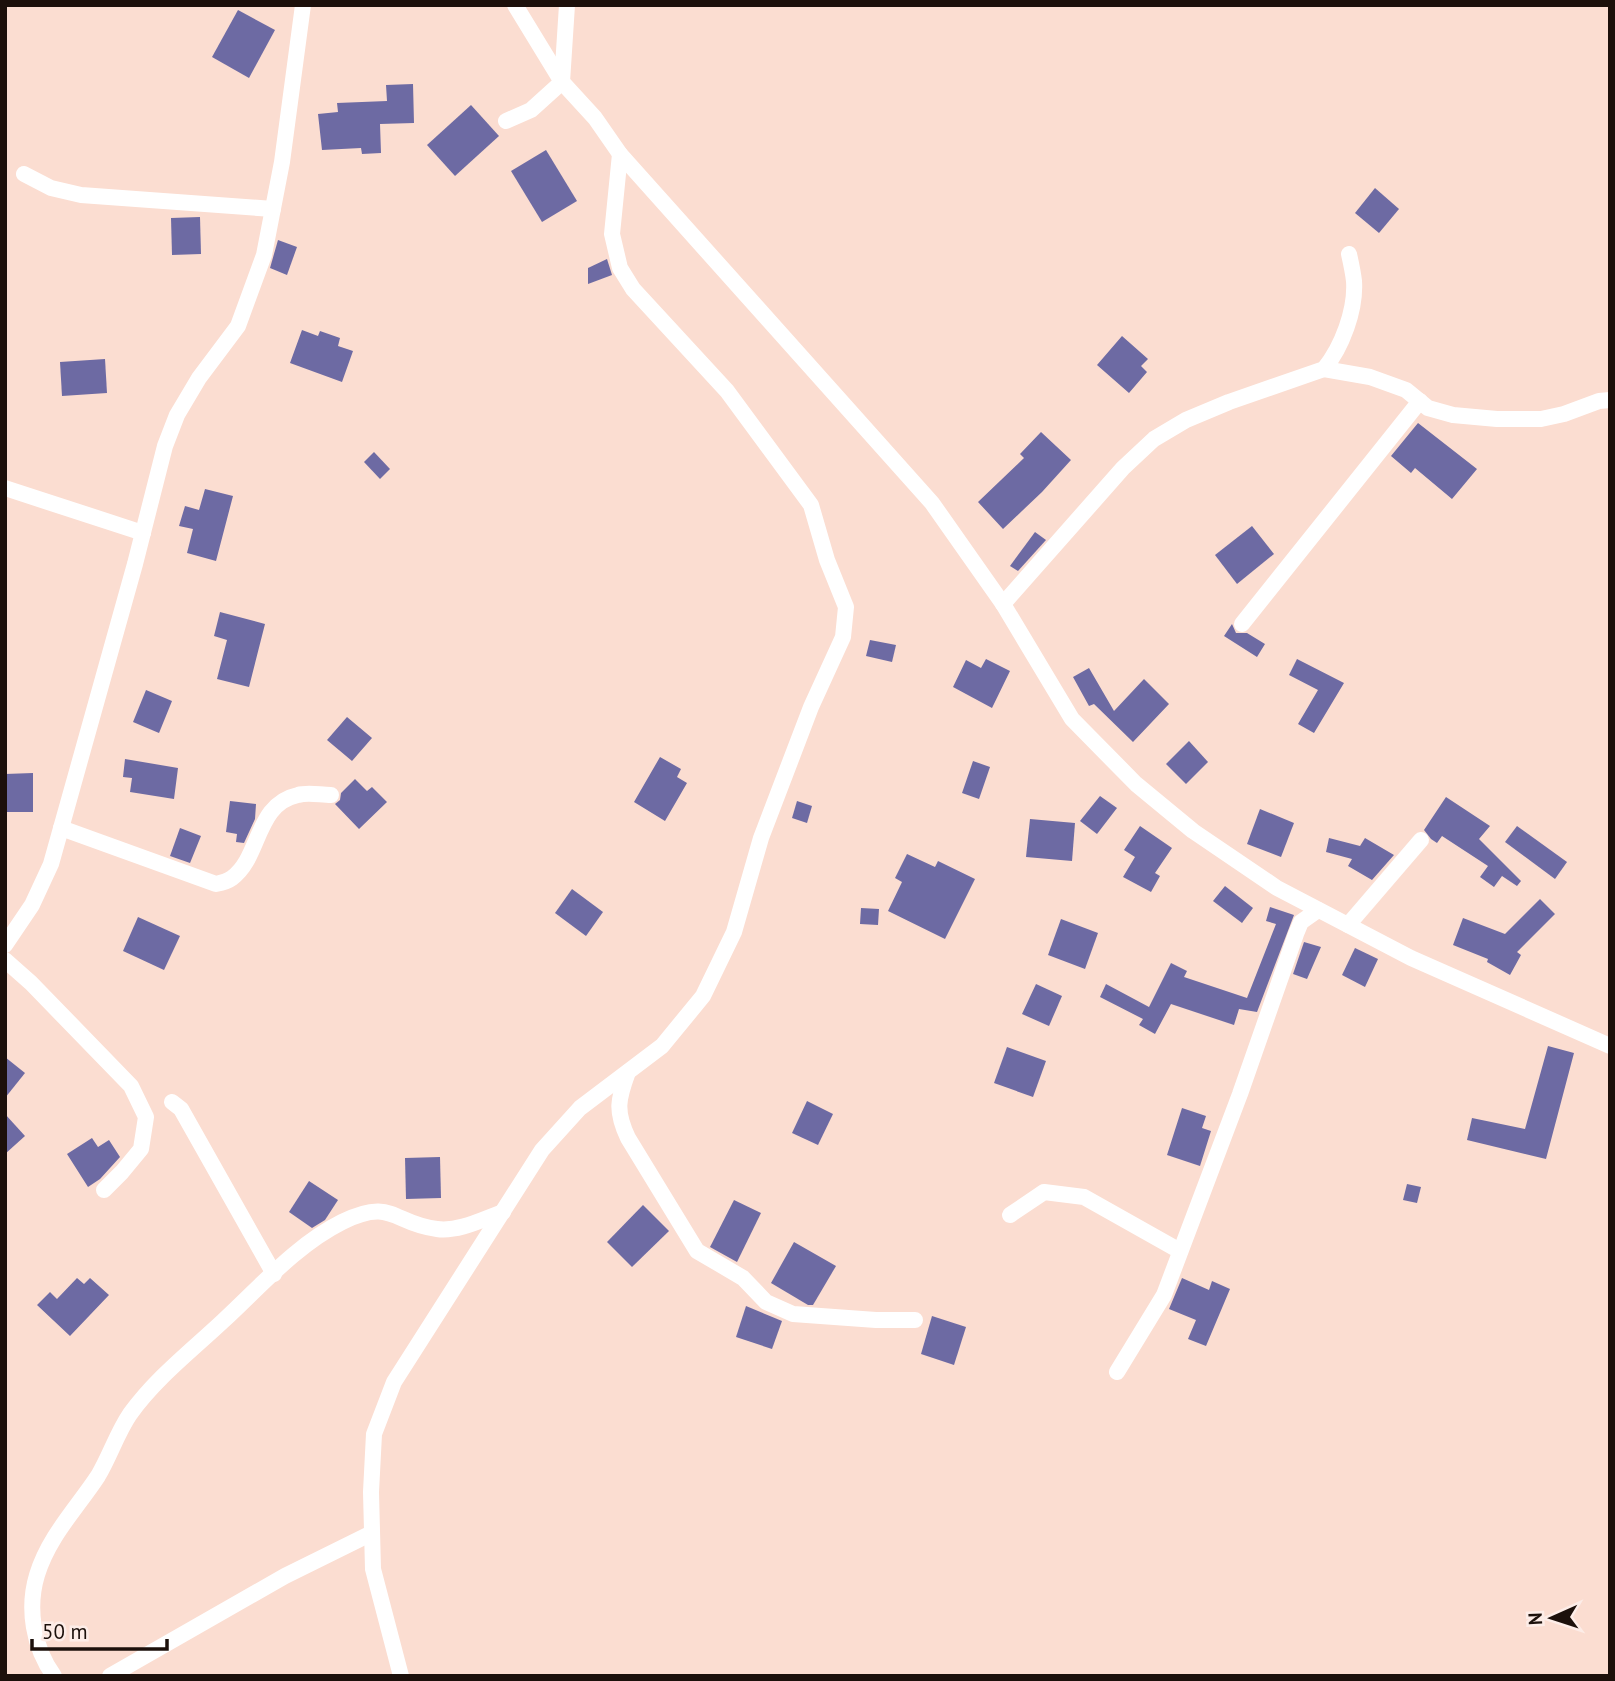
<svg xmlns="http://www.w3.org/2000/svg" width="1615" height="1681" viewBox="0 0 1615 1681" font-family="'PT Sans',sans-serif">
	<style>
		.building { fill: #6d6aa3 }
		.lines { fill: none; stroke-linecap: round; stroke-linejoin: round }
		.street { stroke: #fff; stroke-width: 16 }
	</style>
	<rect width="100%" height="100%" fill="#fbddd1"/>
	<!-- building -->
	<g class="building">
		<polygon points="238,10 275,30 249,78 212,57"/>
		<polygon points="413,84 414,123 380,124 381,153 362,154 361,148 322,150 318,114 338,112 337,103 387,101 386,85"/>
		<polygon points="471,105 499,136 455,176 427,145"/>
		<polygon points="546,150 577,201 542,222 511,171"/>
		<polygon points="1375,188 1399,209 1379,233 1355,213"/>
		<polygon points="200,217 201,254 172,255 171,218"/>
		<polygon points="278,240 297,247 287,275 270,268"/>
		<polygon points="607,259 612,275 588,284 588,268"/>
		<polygon points="302,330 318,336 320,331 340,338 338,346 353,351 342,382 290,363"/>
		<polygon points="1122,336 1148,359 1141,366 1147,372 1129,393 1097,365"/>
		<polygon points="105,359 107,393 62,396 60,362"/>
		<polygon points="1418,423 1477,469 1452,499 1415,468 1411,473 1391,456"/>
		<polygon points="1041,432 1071,460 1042,492 1003,529 978,502 1024,458 1020,454"/>
		<polygon points="374,452 390,469 380,479 364,462"/>
		<polygon points="205,489 233,496 216,561 187,553 193,529 179,526 185,506 199,510"/>
		<polygon points="1252,526 1274,554 1237,584 1215,555"/>
		<polygon points="1035,532 1046,540 1018,571 1010,566"/>
		<polygon points="220,612 265,624 249,687 217,679 227,640 214,636"/>
		<polygon points="1232,624 1236,633 1247,633 1265,644 1257,657 1224,636"/>
		<polygon points="870,640 896,645 892,662 866,656"/>
		<polygon points="986,659 1010,671 992,708 953,687 966,660 981,668"/>
		<polygon points="1297,659 1344,683 1314,733 1298,724 1318,690 1289,675"/>
		<polygon points="1089,668 1114,711 1144,679 1169,704 1133,742 1094,704 1089,706 1073,677"/>
		<polygon points="146,690 172,701 159,733 133,722"/>
		<polygon points="347,717 372,738 352,761 327,740"/>
		<polygon points="1189,741 1208,762 1186,784 1166,764"/>
		<polygon points="660,757 681,769 677,777 687,783 665,821 634,802"/>
		<polygon points="125,759 178,768 174,799 130,792 132,778 123,777"/>
		<polygon points="973,761 990,767 979,799 962,793"/>
		<polygon points="33,773 33,812 5,812 5,774"/>
		<polygon points="355,779 367,791 372,787 387,802 359,829 335,804 340,800 341,793"/>
		<polygon points="1100,796 1117,808 1097,834 1080,821"/>
		<polygon points="1446,797 1490,826 1479,839 1521,881 1517,886 1502,876 1494,887 1480,877 1488,866 1442,836 1437,843 1431,839 1424,830"/>
		<polygon points="230,801 256,804 255,819 244,843 236,842 237,834 226,832"/>
		<polygon points="797,801 812,806 807,823 792,818"/>
		<polygon points="1260,809 1294,823 1281,857 1247,844"/>
		<polygon points="1030,819 1075,823 1072,861 1026,857"/>
		<polygon points="1140,826 1172,848 1155,873 1160,876 1151,892 1123,877 1135,857 1124,850"/>
		<polygon points="1517,826 1567,862 1555,879 1505,842"/>
		<polygon points="180,828 201,836 190,863 170,856"/>
		<polygon points="1329,838 1360,846 1365,838 1394,855 1372,880 1348,866 1352,859 1326,852"/>
		<polygon points="907,854 935,867 938,861 975,879 945,939 888,911 902,882 895,878"/>
		<polygon points="1225,886 1253,908 1242,923 1213,901"/>
		<polygon points="572,889 603,912 586,936 555,913"/>
		<polygon points="1540,899 1555,914 1517,952 1521,955 1510,975 1487,962 1488,959 1453,945 1463,918 1505,934"/>
		<polygon points="1270,907 1294,915 1257,1012 1239,1009 1234,1025 1171,1004 1155,1034 1139,1025 1143,1019 1100,997 1106,984 1149,1007 1171,963 1187,971 1184,977 1247,998 1276,924 1266,921"/>
		<polygon points="861,908 879,909 878,925 860,924"/>
		<polygon points="138,917 180,936 164,970 123,951"/>
		<polygon points="1061,919 1098,933 1085,969 1048,955"/>
		<polygon points="1304,942 1321,947 1307,979 1293,974"/>
		<polygon points="1355,948 1378,959 1365,987 1342,975"/>
		<polygon points="1036,984 1062,996 1049,1026 1022,1014"/>
		<polygon points="1548,1046 1574,1053 1546,1159 1467,1140 1472,1118 1525,1129"/>
		<polygon points="1007,1047 1046,1061 1033,1097 994,1083"/>
		<polygon points="5,1057 25,1073 5,1098"/>
		<polygon points="807,1101 833,1114 818,1145 792,1133"/>
		<polygon points="1182,1108 1206,1116 1202,1128 1211,1131 1200,1166 1167,1155"/>
		<polygon points="5,1114 25,1136 5,1154"/>
		<polygon points="92,1138 98,1147 109,1140 120,1157 100,1179 88,1187 67,1154"/>
		<polygon points="440,1157 441,1198 406,1199 405,1158"/>
		<polygon points="309,1181 338,1200 325,1220 312,1228 289,1212"/>
		<polygon points="1407,1184 1421,1187 1417,1203 1403,1200"/>
		<polygon points="734,1200 761,1213 737,1262 710,1247"/>
		<polygon points="643,1205 669,1231 632,1267 607,1242"/>
		<polygon points="794,1242 836,1266 813,1305 808,1305 771,1283"/>
		<polygon points="77,1278 84,1284 90,1278 109,1295 70,1336 37,1305 50,1292 57,1299"/>
		<polygon points="1182,1278 1209,1290 1212,1281 1230,1289 1206,1346 1188,1339 1196,1320 1169,1309"/>
		<polygon points="746,1306 782,1321 772,1349 736,1337"/>
		<polygon points="932,1316 966,1327 954,1365 921,1354"/>
	</g>
	<g class="lines">
		<!-- street -->
		<g class="street">
			<polyline points="515,5 562,82 595,118 620,154 932,503 1003,604 1072,719 1136,784 1193,831 1277,888 1411,958 1610,1046"/>
			<polyline points="506,121 531,110 562,82 567,5"/>
			<polyline points="24,174 51,188 81,195 273,209"/>
			<polyline points="1324,369 1370,377 1406,390 1428,408 1453,415 1497,419 1541,419 1564,414 1599,401 1610,400"/>
			<polyline points="5,488 143,533"/>
			<path d="M1003,604L1123,468L1154,439L1186,420L1229,402L1324,369C1342,347 1356,310 1354,281C1353,272 1351,263 1349,254"/>
			<polyline points="1242,624 1420,401"/>
			<path d="M61,828L216,884C221,883 228,881 232,878C261,857 255,804 298,795C308,792 320,795 331,795"/>
			<polyline points="1348,925 1421,840"/>
			<polyline points="5,945 32,905 51,864 135,564 165,446 177,415 199,378 238,326 264,255 282,162 303,5"/>
			<polyline points="5,960 31,983 131,1086 146,1117 141,1149 122,1172 104,1190"/>
			<path d="M628,1072C618,1099 615,1111 628,1138L697,1251L743,1278L766,1302L793,1314L876,1320H915"/>
			<polyline points="172,1102 181,1109 274,1274"/>
			<polyline points="1010,1215 1044,1192 1084,1197 1180,1251"/>
			<polyline points="1117,1372 1164,1295 1240,1094 1296,934 1301,922 1318,910"/>
			<path d="M54,1676C33,1647 27,1608 37,1575C49,1536 77,1508 98,1476C110,1456 117,1433 130,1414C156,1378 191,1351 223,1321C260,1287 296,1245 342,1222C393,1197 393,1224 437,1229C459,1232 483,1219 503,1212"/>
			<polyline points="110,1676 285,1576 372,1533"/>
			<polyline points="401,1676 373,1569 371,1492 374,1434 394,1382 542,1150 580,1108 662,1046 703,996 734,932 761,838 811,707 843,637 846,607 827,560 811,505 727,391 633,289 620,268 612,234 620,154"/>
		</g>
	</g>
	<!-- border -->
	<rect width="1615" height="1681" fill="none" stroke="#1c100b" stroke-width="14"/>
	<!-- north arrow -->
	<g transform="translate(1552 1618) rotate(267)" stroke="#fdede8" stroke-width="5" paint-order="stroke">
	<path d="M0-5L12 26L0 18L-12 26Z" fill="#1c100b"/>
	<text y="-10" font-size="19" font-weight="bold" text-anchor="middle" fill="#1c100b">N</text>
	</g>
	<!-- scale -->
	<path d="M32 1639v10h135v-10" fill="none" stroke="#1c100b" stroke-width="3.5"/>
	<text x="42" y="1639" font-size="21" fill="#1c100b" stroke="#fdede8" stroke-width="5" paint-order="stroke">50 m</text>
</svg>
